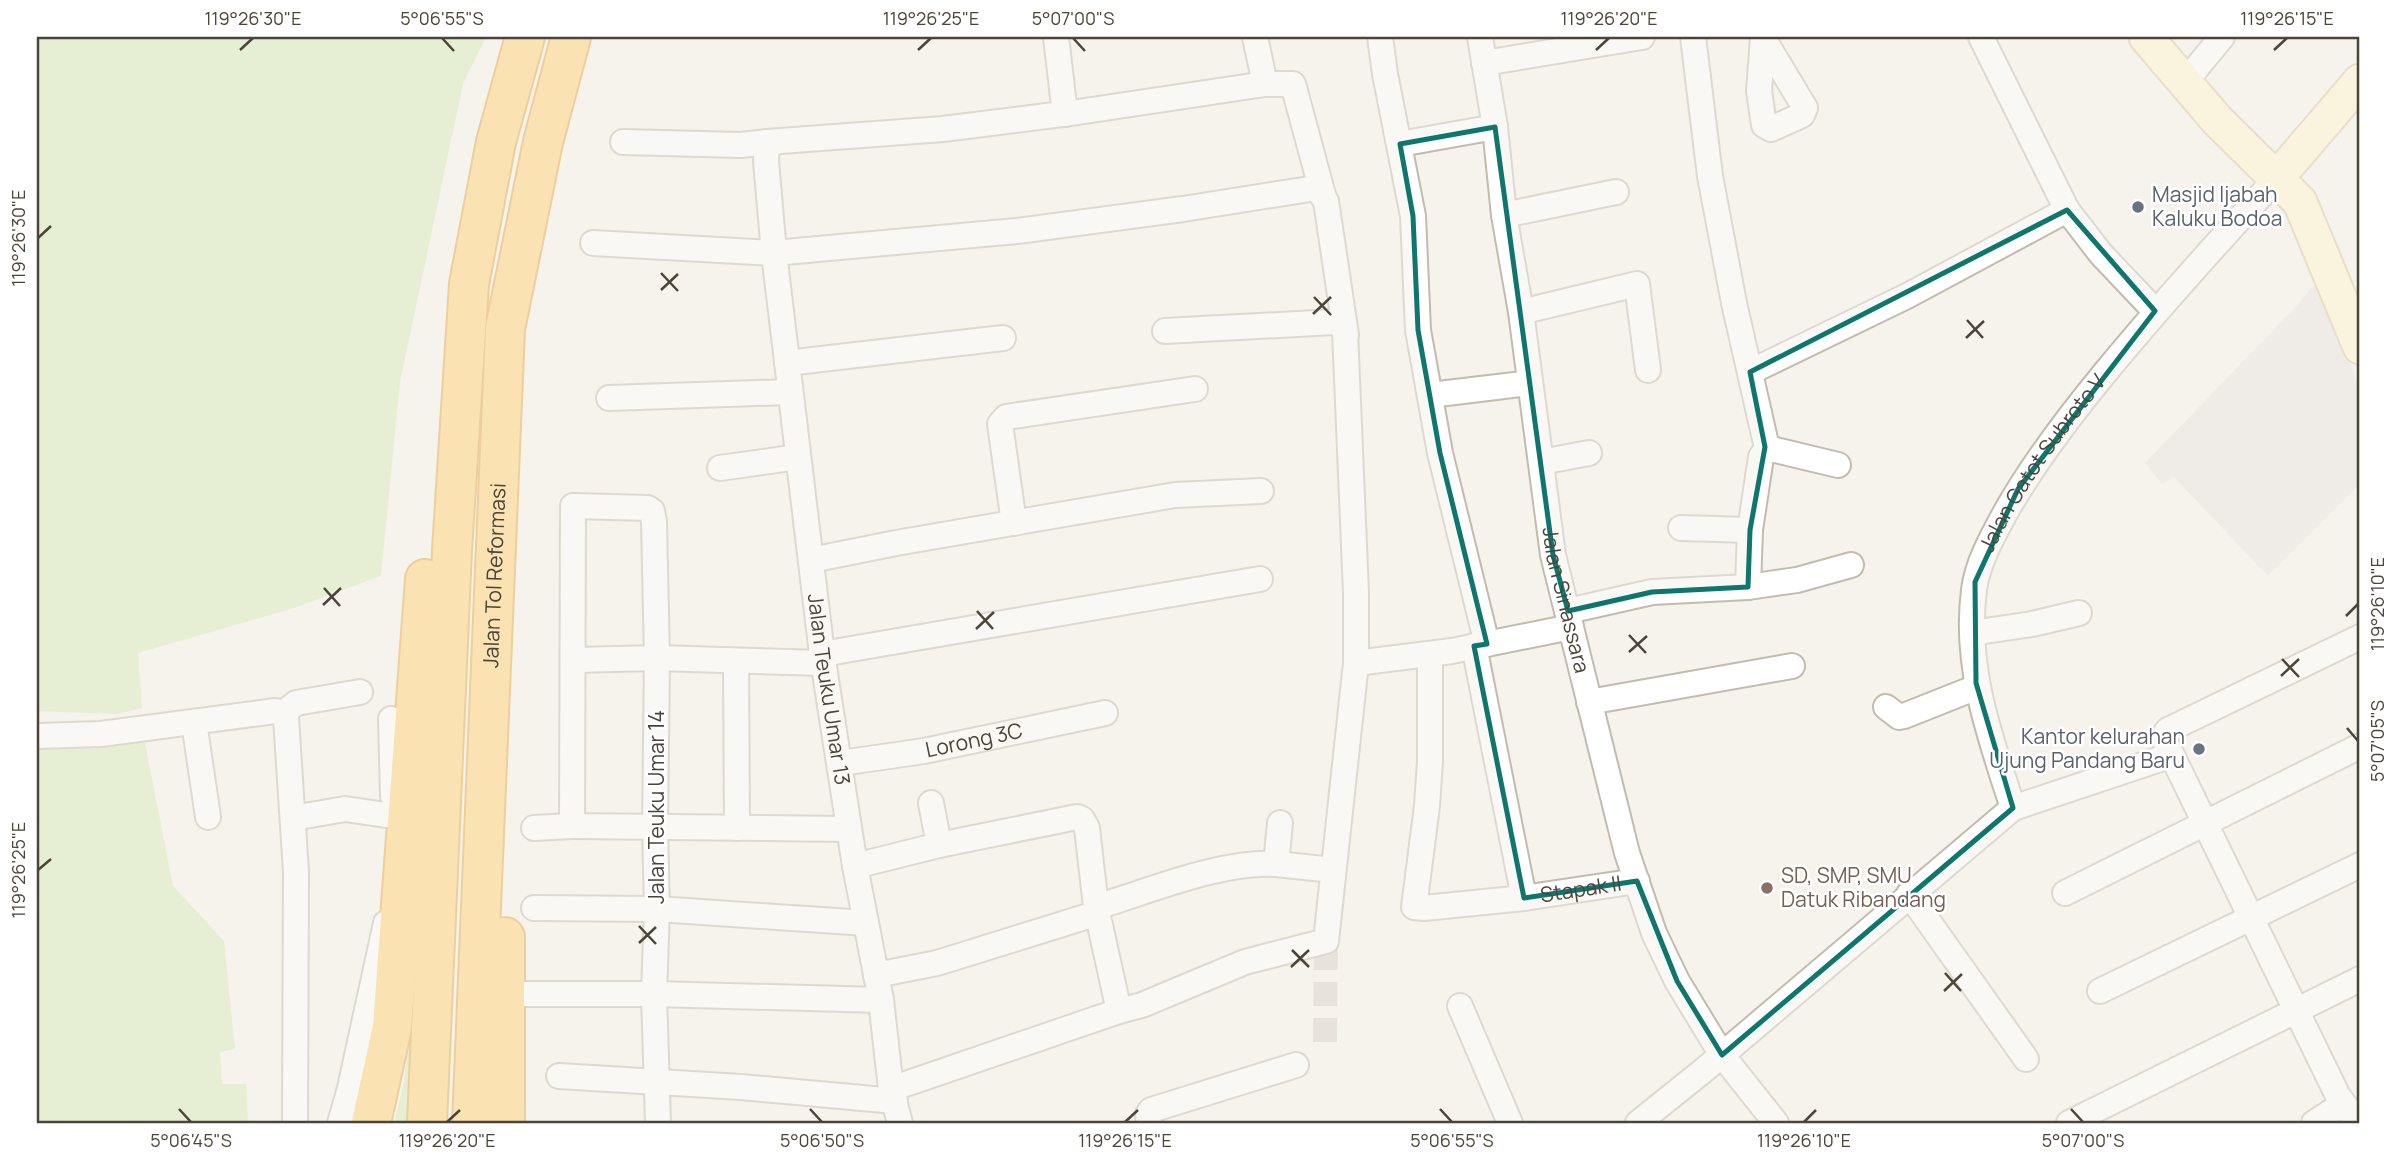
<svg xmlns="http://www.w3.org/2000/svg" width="2397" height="1160" viewBox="0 0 2397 1160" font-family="Manrope,sans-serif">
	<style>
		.industrial { fill: #e6e2dd }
		.green { fill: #d2eab5 }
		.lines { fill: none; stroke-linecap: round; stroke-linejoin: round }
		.street-tunnel { stroke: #d4d0c8; stroke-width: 24; stroke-dasharray: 24 12; stroke-linecap: butt }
		.street-casing { stroke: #c2bbae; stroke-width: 28 }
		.secondary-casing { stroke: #d6c79b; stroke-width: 37 }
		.highway-casing { stroke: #e0a43c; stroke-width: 42 }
		.street { stroke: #fff; stroke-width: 24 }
		.secondary { stroke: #fff3cd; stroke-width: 33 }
		.highway { stroke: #ffcf6e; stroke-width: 38 }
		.marked { fill: none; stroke: #0f766e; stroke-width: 5; stroke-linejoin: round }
		.ticks { fill: none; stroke: #4b4439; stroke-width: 2.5 }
		.worship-dot { fill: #6b7280; stroke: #fff; stroke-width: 2.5 }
		.education-dot { fill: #8d6e63; stroke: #fff; stroke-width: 2.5 }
		.labels { text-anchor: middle; stroke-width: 5; stroke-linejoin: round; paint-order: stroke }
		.worship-label { font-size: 21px; fill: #5b616d; stroke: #fff; text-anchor: start }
		.street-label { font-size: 21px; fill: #4b4439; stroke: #fff }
		.education-label { font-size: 21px; fill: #785e54; stroke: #fff; text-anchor: start }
		.neatline { fill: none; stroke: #4b4439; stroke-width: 2.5 }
		.ticks-label { font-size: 18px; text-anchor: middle; fill: #4b4439 }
	</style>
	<rect width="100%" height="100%" fill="#f6f3ec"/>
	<!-- industrial -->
	<polygon class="industrial" points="2318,280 2360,389 2360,484 2268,576 2174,477 2162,484 2145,463 2291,312"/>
	<!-- green -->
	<g class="green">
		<polygon points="37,37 486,37 463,84 400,382 381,576 294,608 138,653 142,708 118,714 37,711"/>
		<polygon points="145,743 173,886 224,941 235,1049 220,1052 222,1084 246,1084 248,1123 37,1123 37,745"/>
		<polygon points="423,896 410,1123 394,1123 404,1081"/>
	</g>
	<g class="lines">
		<!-- street-tunnel -->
		<polyline class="street-tunnel" points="1325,1042 1326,941"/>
		<!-- street casing -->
		<g class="street-casing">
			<g id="street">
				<polyline points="1056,37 1065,114"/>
				<polyline points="1255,37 1265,84"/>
				<polyline points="1380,37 1385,74 1413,216 1418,330 1440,453 1487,644"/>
				<path id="s1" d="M1480,37L1495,127L1504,215L1521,312L1553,555L1627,853L1654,933L1677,981L1722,1055L1776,1123"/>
				<polyline points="1693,37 1710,176 1734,303 1767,448 1761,457 1750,530 1748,587"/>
				<polyline points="1763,37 1759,91 1764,125 1771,129 1802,115 1805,108 1763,38"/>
				<polyline points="1981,37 2067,210 2101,254 2155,311"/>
				<polyline points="1484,63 1642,37"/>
				<polyline points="2184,83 2222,37"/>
				<polyline points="623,142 741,145 767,142 766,161 774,253 1017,231 1183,209 1316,188 1326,201 1346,335"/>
				<polyline points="767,142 943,129 1078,112 1265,84 1293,84 1323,195"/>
				<polyline points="1400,144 1495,127"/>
				<polyline points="1504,215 1616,192"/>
				<path id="s2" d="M593,243L774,253L822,654L855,866L881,1000L891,1089L900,1123"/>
				<polyline points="1521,312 1637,284 1648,370"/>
				<polyline points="787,363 1003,338"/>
				<polyline points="1750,372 1907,296 2067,210"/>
				<polyline points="1430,395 1530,383"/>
				<polyline points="609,398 790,392"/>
				<polyline points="1767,448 1838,465"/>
				<polyline points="1541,462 1589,453"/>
				<polyline points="720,468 798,457"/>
				<polyline points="1014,523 1000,424 1006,417 1195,389"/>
				<polyline points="1681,528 1750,530"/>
				<polyline points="811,560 896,543 1175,495 1261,491"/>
				<polyline points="1568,611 1652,592 1748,587 1797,580 1851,565"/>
				<polyline points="1972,633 2032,624 2079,613"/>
				<polyline points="1474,646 1524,898"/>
				<polyline points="822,654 1260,579"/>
				<path id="s3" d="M1430,654V761L1427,806L1414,907L1424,908L1524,898L1637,881"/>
				<polyline points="573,660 657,658 654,522 652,511 648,508 573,506 572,826 849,829"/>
				<polyline points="736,661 737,828"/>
				<polyline points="1356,663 1452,651 1571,627"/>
				<polyline points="1589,702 1792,666"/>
				<polyline points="1886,707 1899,717 1904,716 1977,687"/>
				<polyline points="284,713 286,718 296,872 295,1123"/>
				<polyline points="284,713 296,703 360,692"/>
				<polyline points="391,719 393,796"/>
				<polyline points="194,722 208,817"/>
				<polyline points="37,736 101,734 275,711 284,713"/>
				<path id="s4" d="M841,763L924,751L1105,713"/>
				<polyline points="931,803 939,845"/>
				<path id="s5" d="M2013,808C1990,737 1964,667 1974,590C1977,565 1991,539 2003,517C2031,466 2067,419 2104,374C2159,307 2217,243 2276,179"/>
				<polyline points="293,818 345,809 393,816"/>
				<polyline points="1280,823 1276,864 1333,870"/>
				<polyline points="534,828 572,826"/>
				<polyline points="855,866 939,845 1077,817 1082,819 1087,828 1096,907 1119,1011"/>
				<polyline points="2065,893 2360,746"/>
				<polyline points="1909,894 2026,1059"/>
				<path d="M1096,907C1150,891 1220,861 1276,864"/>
				<polyline points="534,908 657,909 866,923"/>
				<polyline points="876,975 937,963 1098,913"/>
				<polyline points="2100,991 2360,865"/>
				<polyline points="519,994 654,994 881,1000"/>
				<polyline points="1460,1006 1510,1123"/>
				<polyline points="559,1076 741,1087 895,1101"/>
				<polyline points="891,1089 1119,1011 1142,1005 1245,962 1326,941 1356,663 1356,593 1345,331 1341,325 1334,322 1165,331"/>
				<polyline points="340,1123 350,1088 386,923"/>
				<polyline points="658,1123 654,994 657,909 655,827 657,658 824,663"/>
				<polyline points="1149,1123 1148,1114 1151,1110 1296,1065"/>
				<polyline points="1638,1123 1704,1070 2013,808 2172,755"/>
				<polyline points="2069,1123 2360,979"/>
				<polyline points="2314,1123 2343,1104"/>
				<polyline points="2358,1123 2338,1096 2163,737 2168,730 2360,637"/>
			</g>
		</g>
		<!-- secondary casing -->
		<g class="secondary-casing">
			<g id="secondary">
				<polyline points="2146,37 2217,120 2300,202 2360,347"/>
				<polyline points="2276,179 2360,81"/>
			</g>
		</g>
		<!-- highway casing -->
		<g class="highway-casing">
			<g id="highway">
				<polyline points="371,1123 392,1027 425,579"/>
				<polyline points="427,1123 452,550 469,284 496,142 525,37"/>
				<path id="s6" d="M472,1123L505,329L543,142L571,37"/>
				<polyline points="505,1123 505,937"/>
			</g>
		</g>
		<!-- street -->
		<use href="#street" class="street"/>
		<!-- secondary -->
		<use href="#secondary" class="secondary"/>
		<!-- highway -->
		<use href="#highway" class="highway"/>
	</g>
	<!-- marked area -->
	<path d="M0 0H2397V1160H0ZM1495,127L1553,555L1568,611L1652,592L1748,587L1750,530L1765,447L1750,372L2067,210L2155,311L2018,489L1975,582L1976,683L2013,808L1722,1055L1677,981L1637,881L1524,898L1474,646L1487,644L1440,453L1418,330L1413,216L1400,144Z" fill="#f6f3ec" fill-opacity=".55" fill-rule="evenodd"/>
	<path class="marked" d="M1495,127L1553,555L1568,611L1652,592L1748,587L1750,530L1765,447L1750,372L2067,210L2155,311L2018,489L1975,582L1976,683L2013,808L1722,1055L1677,981L1637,881L1524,898L1474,646L1487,644L1440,453L1418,330L1413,216L1400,144Z"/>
	<!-- ticks -->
	<path class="ticks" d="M442,38L454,51M1073,38L1085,51M240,50L253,38M918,50L931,38M1596,50L1609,38M2274,50L2287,38M38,238L51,226M661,273L678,291M661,290L678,274M1314,297L1331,315M1313,314L1331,297M1967,320L1983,338M1966,338L1984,321M324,588L340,606M323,605L341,588M977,611L993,629M2346,616L2358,604M976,629L994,612M1629,635L1646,653M1629,652L1647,636M2282,659L2299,677M2281,676L2299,659M2347,728L2358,741M38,870L51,859M639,926L656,944M639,943L656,927M1292,950L1309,967M1291,967L1309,950M1945,973L1961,991M1944,991L1962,974M179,1109L191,1122M810,1109L822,1122M1440,1109L1452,1122M2071,1109L2083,1122M447,1122L460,1110M1125,1122L1138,1110M1804,1122L1816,1110"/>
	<!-- markers -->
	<g class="worship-dot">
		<circle cx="2138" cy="207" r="7"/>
		<circle cx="2199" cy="749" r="7"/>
	</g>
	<circle class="education-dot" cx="1767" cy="888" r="7"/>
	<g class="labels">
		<!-- worship labels -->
		<g class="worship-label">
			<text x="2152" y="202">Masjid Ijabah<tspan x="2152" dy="24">Kaluku Bodoa</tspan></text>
			<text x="2185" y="744" text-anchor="end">Kantor kelurahan<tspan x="2185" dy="24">Ujung Pandang Baru</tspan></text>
		</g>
		<!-- street labels -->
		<g class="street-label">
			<text dy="7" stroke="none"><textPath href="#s5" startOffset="369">Jalan Gatot Subroto V</textPath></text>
			<text dy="7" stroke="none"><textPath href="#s6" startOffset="548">Jalan Tol Reformasi</textPath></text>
			<text dy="7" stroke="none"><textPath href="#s1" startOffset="570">Jalan Sinassara</textPath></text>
			<text dy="7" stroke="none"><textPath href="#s2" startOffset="621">Jalan Teuku Umar 13</textPath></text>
			<text dy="7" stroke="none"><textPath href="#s4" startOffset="135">Lorong 3C</textPath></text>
			<text transform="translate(657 807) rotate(-90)" y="7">Jalan Teuku Umar 14</text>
			<text dy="7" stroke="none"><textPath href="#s3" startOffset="422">Stapak II</textPath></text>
		</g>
		<!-- education labels -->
		<g class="education-label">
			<text x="1781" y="883">SD, SMP, SMU<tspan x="1781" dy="24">Datuk Ribandang</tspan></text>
		</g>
	</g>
	<!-- border -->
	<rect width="2397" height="1160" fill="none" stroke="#ffffff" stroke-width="77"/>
	<rect x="38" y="38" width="2320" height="1084" class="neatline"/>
	<g class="ticks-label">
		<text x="253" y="25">119°26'30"E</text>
		<text x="442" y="25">5°06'55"S</text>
		<text x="931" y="25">119°26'25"E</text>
		<text x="1073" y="25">5°07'00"S</text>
		<text x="1609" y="25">119°26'20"E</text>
		<text x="2287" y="25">119°26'15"E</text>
		<text transform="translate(19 238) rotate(-90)" y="6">119°26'30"E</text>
		<text transform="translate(2378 604) rotate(-90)" y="6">119°26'10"E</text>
		<text transform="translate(2378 741) rotate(-90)" y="6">5°07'05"S</text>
		<text transform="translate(19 870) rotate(-90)" y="6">119°26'25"E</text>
		<text x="191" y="1147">5°06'45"S</text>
		<text x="447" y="1147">119°26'20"E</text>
		<text x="822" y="1147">5°06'50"S</text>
		<text x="1125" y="1147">119°26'15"E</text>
		<text x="1452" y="1147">5°06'55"S</text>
		<text x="1804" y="1147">119°26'10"E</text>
		<text x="2083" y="1147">5°07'00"S</text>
	</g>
</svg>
